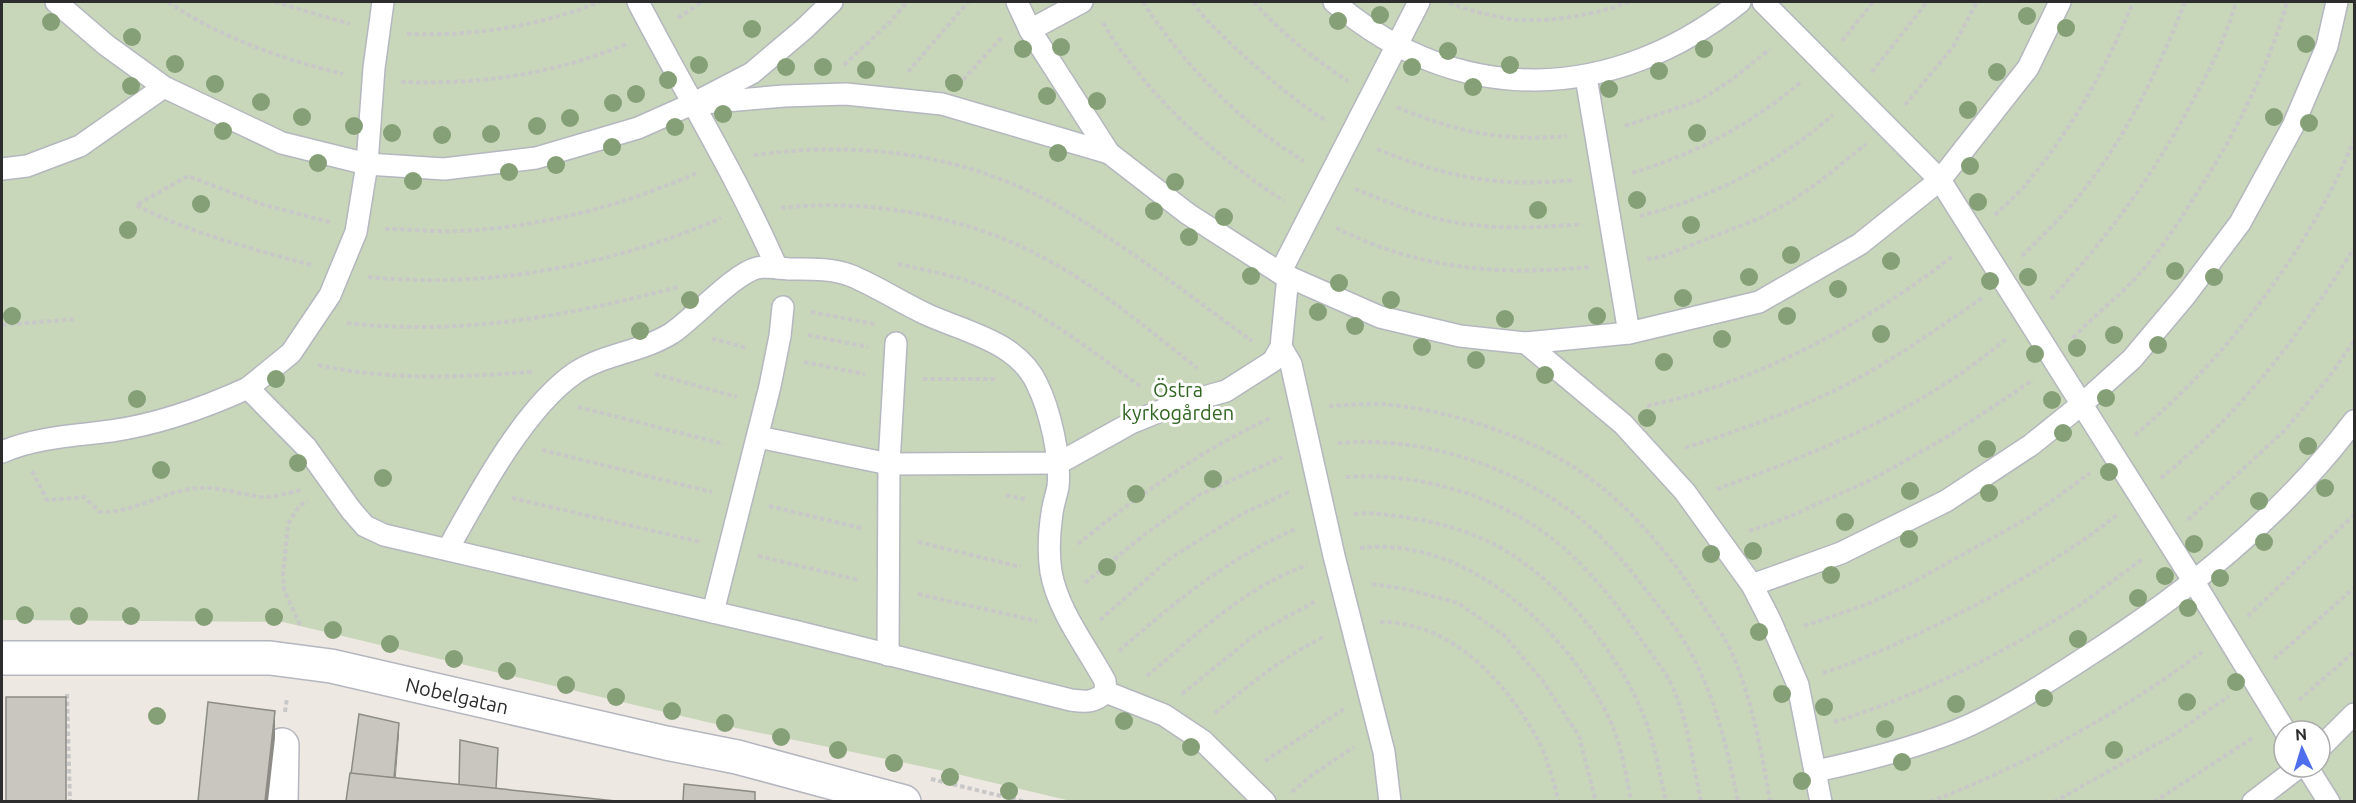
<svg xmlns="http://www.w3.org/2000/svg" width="2356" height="803" viewBox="0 0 2356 803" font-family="Ubuntu,sans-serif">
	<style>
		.cemetery { fill: #c8d6b9; fill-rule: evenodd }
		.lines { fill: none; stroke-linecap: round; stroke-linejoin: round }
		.lane-casing { stroke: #b4b7bf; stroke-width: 24 }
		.street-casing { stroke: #b4b7bf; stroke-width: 36 }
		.path { stroke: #c8c8c8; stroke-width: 4; stroke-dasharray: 4.5 3; stroke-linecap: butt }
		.lane { stroke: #fff; stroke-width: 21 }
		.street { stroke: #fff; stroke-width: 33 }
		.tree { fill: #85a077 }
		.shaded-wall { fill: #8d8b86 }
		.building { fill: #c9c6bf; stroke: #8d8b86; stroke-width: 1.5 }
		.labels { text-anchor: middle; stroke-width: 6; stroke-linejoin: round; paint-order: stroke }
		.park-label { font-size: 20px; fill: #306621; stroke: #fff }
		.street-label { font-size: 20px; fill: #2d2d2d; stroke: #fff }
	</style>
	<rect width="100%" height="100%" fill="#ede8e1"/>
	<!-- cemetery -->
	<path class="cemetery" d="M2,2H2354V801H1071L944,771L707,722L283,622L2,620ZM2284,731H2320V767H2284Z"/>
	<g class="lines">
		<!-- lane casing -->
		<g class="lane-casing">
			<g id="lane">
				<polyline points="56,2 106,45 164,87 282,143 367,164 444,169 536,158 638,128 692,104 784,96 846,94 942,104 1109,153 1188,214 1280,273 1380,317 1460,336 1526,343 1629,333 1759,302 1860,244 1940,180 2028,68 2060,2"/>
				<path d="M638,2C684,91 737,176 777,268"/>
				<polyline points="1017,2 1030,30 1109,153"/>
				<path d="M1334,2C1459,109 1613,103 1740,2"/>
				<polyline points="1763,2 1940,180 2194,582 2285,731"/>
				<polyline points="1030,30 1082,2"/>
				<polyline points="1586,77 1629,333"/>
				<polyline points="700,100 752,73 804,29 832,2"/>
				<polyline points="2,169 27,166 80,146 164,87"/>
				<polyline points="1280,273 1419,2"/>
				<polyline points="1526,343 1623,424 1685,492 1752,585 1770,620 1798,685 1821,802"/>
				<polyline points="1281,347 1291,364 1334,556 1384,752 1390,802"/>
				<polyline points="248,388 291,353 330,295 356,232 367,164 374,68 383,2"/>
				<polyline points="758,437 889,464 1059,463 1131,423 1175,405 1226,391 1273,361 1281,347 1288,276"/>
				<path d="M2,452C37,437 74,436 111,431C160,424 204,408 248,388L306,447L351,510L365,526L384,535L798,632L1071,700C1086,702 1094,703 1106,692L1105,681C1086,646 1058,611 1051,572C1048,552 1049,533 1052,513C1053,505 1056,496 1058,487C1061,458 1050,410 1037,384C1018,342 966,332 928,315C902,303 878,287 852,276C832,268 809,269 789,269C779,268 766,266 757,268C735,273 694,318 672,333C642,352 603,354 575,373C524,408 478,495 448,549"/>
				<polyline points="1752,585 1841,553 1946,501 2031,445 2082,404 2132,359 2185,296 2240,223 2293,126 2327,46 2337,2"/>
				<polyline points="713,612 770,386 780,336 783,307"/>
				<polyline points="888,655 889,464 896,343"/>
				<polyline points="1106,692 1164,715 1203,741 1265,802"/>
				<polyline points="2320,748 2354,714"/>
				<polyline points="2307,767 2329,802"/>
				<path d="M1816,771C1868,760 1924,746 1972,724C2012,705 2049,681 2086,657C2187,592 2282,517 2354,421"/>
				<polyline points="2253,802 2299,767"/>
			</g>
		</g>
		<!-- street casing -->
		<g class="street-casing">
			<g id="street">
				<polyline points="2,658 270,658 331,666 666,743 737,757 904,802"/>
				<polyline points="281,802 282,745"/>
			</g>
		</g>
		<!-- path -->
		<g class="path">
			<path d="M168,2C221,38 282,59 343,74"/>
			<polyline points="275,2 350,24"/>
			<path d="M1143,2C1185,66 1238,121 1304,161"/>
			<path d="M1193,2C1202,17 1218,31 1231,44C1261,72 1291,98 1326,121"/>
			<path d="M1254,2C1281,33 1313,58 1348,81"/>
			<path d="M1449,3C1469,10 1489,16 1511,19C1545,24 1598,14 1629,2"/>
			<polyline points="678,18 702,2"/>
			<path d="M1103,23C1146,95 1214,156 1284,201"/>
			<path d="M407,34C476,36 535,27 600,2"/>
			<polyline points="1842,41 1873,2"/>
			<polyline points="844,65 890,22 907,2"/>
			<polyline points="908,72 968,2"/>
			<polyline points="1872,72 1927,2"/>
			<polyline points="963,80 1002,37"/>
			<path d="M401,82C479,85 557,74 628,43"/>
			<polyline points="1905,105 1953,47 1977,2"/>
			<path d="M1397,107C1455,132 1504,142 1567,136"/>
			<polyline points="1625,126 1700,100 1730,81 1770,49"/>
			<path d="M1377,149C1445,177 1500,188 1574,180"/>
			<path d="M754,155C862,140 971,154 1066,211C1131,249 1191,297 1252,341"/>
			<path d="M1632,173C1699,152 1747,127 1801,82"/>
			<path d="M1355,189C1385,201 1416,214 1447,221C1492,230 1537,228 1582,224"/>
			<path d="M781,208C867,198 969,216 1046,259C1100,288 1149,330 1197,368"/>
			<path d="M1995,215C2007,203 2021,192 2031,178C2074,125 2108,65 2133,2"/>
			<path d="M1640,216C1716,196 1773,166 1833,115"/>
			<path d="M1336,228C1419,269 1497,276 1589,267"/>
			<path d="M385,229C409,229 434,232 459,231C543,227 622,206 699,172"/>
			<path d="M2022,256C2042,236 2062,217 2079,196C2126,138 2158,70 2185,2"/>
			<polyline points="1647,259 1661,257 1760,218 1788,203 1819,182 1866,144"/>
			<path d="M898,264C925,270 953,275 979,285C1038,308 1089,349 1140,386"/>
			<path d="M311,265C252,249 190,233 136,205L188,176L264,205L330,222"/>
			<path d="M368,277C488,289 610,266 721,218"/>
			<path d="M2051,299C2107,238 2153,176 2192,102C2210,70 2226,37 2236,2"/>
			<polyline points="811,312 875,324"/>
			<path d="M347,323C462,336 567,316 678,287"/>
			<polyline points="2,325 76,319"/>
			<polyline points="808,335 868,347"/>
			<path d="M2073,338C2094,315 2119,297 2139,274C2161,250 2178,223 2195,196C2235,135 2267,71 2287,2"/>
			<polyline points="712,340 714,339 747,348"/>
			<polyline points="804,362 865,374"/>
			<path d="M318,365C393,381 456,377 532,372"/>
			<polyline points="655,374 737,397"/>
			<polyline points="923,379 996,379"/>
			<path d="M1329,406C1345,405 1362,404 1379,404C1442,407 1533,437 1584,474C1625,502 1668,552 1695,594C1709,615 1726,637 1735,660C1753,705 1762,754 1770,802"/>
			<path d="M1647,406C1755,383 1867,323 1953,256"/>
			<polyline points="578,407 724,444"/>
			<path d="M2135,435C2225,360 2310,249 2354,140"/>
			<path d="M1338,443C1425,435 1520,468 1587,524C1611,545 1631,571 1650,595C1665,614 1681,634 1692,655C1716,700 1728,751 1738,802"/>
			<path d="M1685,448C1743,429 1801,409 1855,380C1899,356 1940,327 1982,298"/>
			<polyline points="542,450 712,492"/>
			<path d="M32,471L47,500L84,497L100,512C135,513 165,490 199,488C223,486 249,498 269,497C280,496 291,492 301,490"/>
			<path d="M1346,477C1420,472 1501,496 1559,544C1591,571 1619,606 1642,641C1651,653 1660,665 1668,678C1688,715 1692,761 1701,802"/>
			<path d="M2161,478C2241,413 2300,335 2354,248"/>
			<path d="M1717,489C1818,453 1926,408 2007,338"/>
			<polyline points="1006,495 1025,499"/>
			<polyline points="512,498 701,542"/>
			<polyline points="769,506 861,528"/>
			<path d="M1354,514C1373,512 1390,515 1409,518C1444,523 1481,535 1511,554C1565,589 1615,650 1641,709C1654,738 1659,771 1666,802"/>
			<polyline points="2188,520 2285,430 2329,377 2354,341"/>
			<polyline points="1749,531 1786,518 1873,479 1952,434 2033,380"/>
			<polyline points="918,542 1021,567"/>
			<path d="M1078,544C1140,494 1200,451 1272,417"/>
			<path d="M1360,548C1465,535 1567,630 1609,718C1621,744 1626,773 1631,802"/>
			<polyline points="758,556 859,580"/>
			<polyline points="1085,583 1144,535 1201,494 1282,457"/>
			<polyline points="1372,584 1406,589 1458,603 1504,635 1542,680 1579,736 1596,802"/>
			<polyline points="918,594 1037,621"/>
			<polyline points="2248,616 2354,515"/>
			<polyline points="1100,620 1172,557 1242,514 1289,492"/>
			<path d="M1380,622C1450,621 1503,679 1536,736C1547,757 1553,779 1559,802"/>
			<polyline points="300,625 284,590 283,575 288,524 299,506 308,501"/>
			<polyline points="1804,626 1865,605 1906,586 2030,517 2090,473"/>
			<path d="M1119,651C1173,603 1231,556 1298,528"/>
			<polyline points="2274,659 2354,588"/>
			<path d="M1823,673C1879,654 1932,628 1985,600C2031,574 2077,547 2118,514"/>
			<path d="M1147,676C1197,634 1245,587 1307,565"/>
			<polyline points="67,694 70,802"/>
			<polyline points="1182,694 1256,634 1316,601"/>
			<polyline points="2299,700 2354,652"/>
			<polyline points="285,712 287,698"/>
			<path d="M1215,713C1249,685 1284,656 1324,637"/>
			<path d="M1834,722C1919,696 2006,652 2081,604C2102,589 2123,573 2144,558"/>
			<polyline points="1265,761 1344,709"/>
			<polyline points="931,779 1026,802"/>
			<polyline points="1292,792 1312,775 1354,747"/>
			<path d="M1930,802C2027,764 2118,715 2202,652"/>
			<polyline points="2054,802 2173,735 2229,696"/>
			<polyline points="2154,802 2254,737"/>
		</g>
		<!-- lane -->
		<use href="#lane" class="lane"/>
		<!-- street -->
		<use href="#street" class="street"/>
	</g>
	<!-- trees -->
	<g class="tree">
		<circle cx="1380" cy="15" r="9"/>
		<circle cx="2027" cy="16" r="9"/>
		<circle cx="1338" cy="21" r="9"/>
		<circle cx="51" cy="22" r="9"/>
		<circle cx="2066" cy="28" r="9"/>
		<circle cx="752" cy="29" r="9"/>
		<circle cx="132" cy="37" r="9"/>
		<circle cx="2306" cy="44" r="9"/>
		<circle cx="1061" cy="47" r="9"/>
		<circle cx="1023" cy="49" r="9"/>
		<circle cx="1704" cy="49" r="9"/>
		<circle cx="1448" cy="51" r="9"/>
		<circle cx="175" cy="64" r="9"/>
		<circle cx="699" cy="65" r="9"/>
		<circle cx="1510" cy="65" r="9"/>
		<circle cx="786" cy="67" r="9"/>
		<circle cx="823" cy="67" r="9"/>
		<circle cx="1412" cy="67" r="9"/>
		<circle cx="866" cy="70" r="9"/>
		<circle cx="1659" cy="71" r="9"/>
		<circle cx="1997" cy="72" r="9"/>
		<circle cx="668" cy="80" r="9"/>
		<circle cx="954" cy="83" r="9"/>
		<circle cx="215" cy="84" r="9"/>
		<circle cx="131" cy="86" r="9"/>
		<circle cx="1473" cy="87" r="9"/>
		<circle cx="1609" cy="89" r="9"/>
		<circle cx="636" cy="94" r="9"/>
		<circle cx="1047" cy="96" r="9"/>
		<circle cx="1097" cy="101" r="9"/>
		<circle cx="261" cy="102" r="9"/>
		<circle cx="613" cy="103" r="9"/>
		<circle cx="1968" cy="110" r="9"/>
		<circle cx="723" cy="114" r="9"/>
		<circle cx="302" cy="117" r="9"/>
		<circle cx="2274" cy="117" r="9"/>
		<circle cx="570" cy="118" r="9"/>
		<circle cx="2309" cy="123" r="9"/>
		<circle cx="354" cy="126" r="9"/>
		<circle cx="537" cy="126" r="9"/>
		<circle cx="675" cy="127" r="9"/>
		<circle cx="223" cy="131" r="9"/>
		<circle cx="392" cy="133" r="9"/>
		<circle cx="1697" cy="133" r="9"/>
		<circle cx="491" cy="134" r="9"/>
		<circle cx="442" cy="135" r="9"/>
		<circle cx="612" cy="147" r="9"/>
		<circle cx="1058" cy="153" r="9"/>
		<circle cx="318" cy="163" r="9"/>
		<circle cx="556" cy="165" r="9"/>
		<circle cx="1970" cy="166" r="9"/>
		<circle cx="509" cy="172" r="9"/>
		<circle cx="413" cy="181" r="9"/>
		<circle cx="1175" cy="182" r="9"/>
		<circle cx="1637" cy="200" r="9"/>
		<circle cx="1978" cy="202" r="9"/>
		<circle cx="201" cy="204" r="9"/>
		<circle cx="1538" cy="210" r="9"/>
		<circle cx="1154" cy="211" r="9"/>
		<circle cx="1224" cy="217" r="9"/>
		<circle cx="1691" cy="225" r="9"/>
		<circle cx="128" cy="230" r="9"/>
		<circle cx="1189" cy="237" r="9"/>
		<circle cx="1791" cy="255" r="9"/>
		<circle cx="1891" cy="261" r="9"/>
		<circle cx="2175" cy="271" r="9"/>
		<circle cx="1251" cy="276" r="9"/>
		<circle cx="1749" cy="277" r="9"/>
		<circle cx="2028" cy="277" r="9"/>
		<circle cx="2214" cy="277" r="9"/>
		<circle cx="1990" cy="281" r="9"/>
		<circle cx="1339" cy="283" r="9"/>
		<circle cx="1838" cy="289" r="9"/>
		<circle cx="1683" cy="298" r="9"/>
		<circle cx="690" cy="300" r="9"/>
		<circle cx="1391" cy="300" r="9"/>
		<circle cx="1318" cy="312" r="9"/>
		<circle cx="12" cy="316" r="9"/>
		<circle cx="1597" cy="316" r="9"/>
		<circle cx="1787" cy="316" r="9"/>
		<circle cx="1505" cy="319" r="9"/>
		<circle cx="1355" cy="326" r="9"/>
		<circle cx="640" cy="331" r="9"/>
		<circle cx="1881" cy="334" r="9"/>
		<circle cx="2114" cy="335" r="9"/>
		<circle cx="1722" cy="339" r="9"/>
		<circle cx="2158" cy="345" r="9"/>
		<circle cx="1422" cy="347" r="9"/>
		<circle cx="2077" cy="348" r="9"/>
		<circle cx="2035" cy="354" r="9"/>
		<circle cx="1476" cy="360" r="9"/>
		<circle cx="1664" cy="362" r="9"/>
		<circle cx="1545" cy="375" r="9"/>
		<circle cx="276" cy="379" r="9"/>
		<circle cx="2106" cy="398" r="9"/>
		<circle cx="137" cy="399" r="9"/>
		<circle cx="2052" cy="400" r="9"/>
		<circle cx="1647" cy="418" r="9"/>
		<circle cx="2063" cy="433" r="9"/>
		<circle cx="2308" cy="446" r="9"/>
		<circle cx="1987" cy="449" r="9"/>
		<circle cx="298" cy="463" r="9"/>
		<circle cx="161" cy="470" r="9"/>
		<circle cx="2109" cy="472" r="9"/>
		<circle cx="383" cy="478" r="9"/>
		<circle cx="1213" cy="479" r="9"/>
		<circle cx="2325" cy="488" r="9"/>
		<circle cx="1910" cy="491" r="9"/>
		<circle cx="1989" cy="493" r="9"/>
		<circle cx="1136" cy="494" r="9"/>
		<circle cx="2259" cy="501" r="9"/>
		<circle cx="1845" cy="522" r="9"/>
		<circle cx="1909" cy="539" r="9"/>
		<circle cx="2264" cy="542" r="9"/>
		<circle cx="2194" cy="544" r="9"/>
		<circle cx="1753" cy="551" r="9"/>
		<circle cx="1711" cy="554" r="9"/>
		<circle cx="1107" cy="567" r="9"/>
		<circle cx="1831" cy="575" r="9"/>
		<circle cx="2165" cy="576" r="9"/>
		<circle cx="2220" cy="578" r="9"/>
		<circle cx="2138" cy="598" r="9"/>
		<circle cx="2188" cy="608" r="9"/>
		<circle cx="25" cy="615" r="9"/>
		<circle cx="79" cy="616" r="9"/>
		<circle cx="131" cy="616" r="9"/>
		<circle cx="204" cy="617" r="9"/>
		<circle cx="274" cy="617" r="9"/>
		<circle cx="333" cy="630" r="9"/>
		<circle cx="1759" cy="632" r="9"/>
		<circle cx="2078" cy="639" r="9"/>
		<circle cx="390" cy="644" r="9"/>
		<circle cx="454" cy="659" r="9"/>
		<circle cx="507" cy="671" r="9"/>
		<circle cx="2236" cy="682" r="9"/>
		<circle cx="566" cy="685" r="9"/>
		<circle cx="1782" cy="694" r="9"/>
		<circle cx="616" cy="697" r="9"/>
		<circle cx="2044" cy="698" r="9"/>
		<circle cx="2187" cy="702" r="9"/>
		<circle cx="1956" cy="704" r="9"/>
		<circle cx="1824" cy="707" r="9"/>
		<circle cx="672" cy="711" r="9"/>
		<circle cx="157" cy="716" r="9"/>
		<circle cx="1124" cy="721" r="9"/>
		<circle cx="725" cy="723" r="9"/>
		<circle cx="1885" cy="729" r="9"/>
		<circle cx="781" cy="737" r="9"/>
		<circle cx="1191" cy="747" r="9"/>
		<circle cx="838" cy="750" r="9"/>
		<circle cx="2114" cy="750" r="9"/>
		<circle cx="1902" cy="762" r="9"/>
		<circle cx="894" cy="763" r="9"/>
		<circle cx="950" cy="777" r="9"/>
		<circle cx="1802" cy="781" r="9"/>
		<circle cx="1009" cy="791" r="9"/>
	</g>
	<!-- shaded-wall -->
	<g class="shaded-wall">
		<polygon points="275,711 275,738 268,801 265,801"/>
		<polygon points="399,723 399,735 394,801 394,788"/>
	</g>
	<!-- building -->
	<g class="building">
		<rect x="6" y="697" width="60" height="104"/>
		<polygon points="208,702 275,711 265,801 198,801"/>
		<polygon points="359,714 399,723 394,778 351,774"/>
		<polygon points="460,740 498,748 496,789 459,785"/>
		<polygon points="350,773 616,801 346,801"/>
		<polygon points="684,784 755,792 755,801 683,801"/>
	</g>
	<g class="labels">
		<!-- park labels -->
		<g class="park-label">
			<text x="1178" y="397">Östra<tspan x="1178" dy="23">kyrkogården</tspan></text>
		</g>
		<!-- street labels -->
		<g class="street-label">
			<text transform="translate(457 696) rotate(13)" y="7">Nobelgatan</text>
		</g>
	</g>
	<!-- border -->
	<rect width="2356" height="803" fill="none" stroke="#2d2d2d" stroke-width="6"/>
	<!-- north arrow -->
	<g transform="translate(2302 749) rotate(356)"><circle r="28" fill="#ffffff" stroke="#ababab" stroke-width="1.5"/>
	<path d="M0-4.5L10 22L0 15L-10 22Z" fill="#4e6eed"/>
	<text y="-9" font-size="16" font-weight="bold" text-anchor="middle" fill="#2d2d2d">N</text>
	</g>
</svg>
